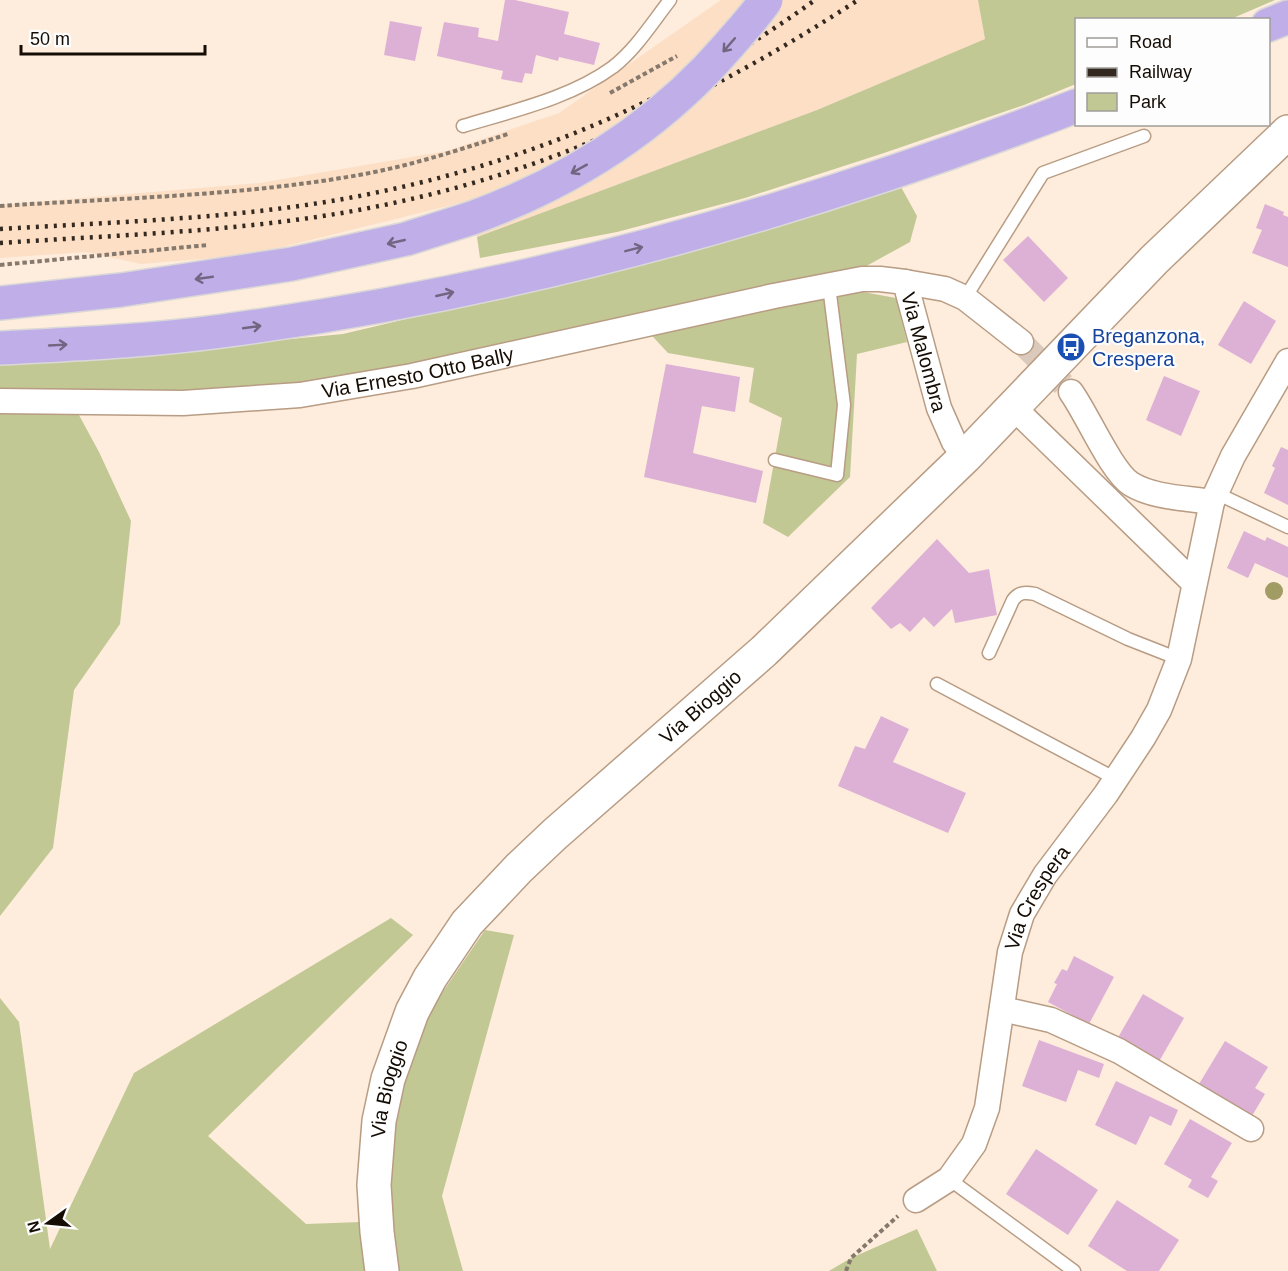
<svg xmlns="http://www.w3.org/2000/svg" width="1288" height="1271" viewBox="0 0 1288 1271" font-family="Arial,sans-serif">
	<style>
		.built { fill: #fcdfc5 }
		.green { fill: #c2c894 }
		.building { fill: #ddb1d6 }
		.lines { fill: none; stroke-linecap: round; stroke-linejoin: round }
		.minor-tunnel { stroke: #dbcabc; stroke-width: 24; stroke-dasharray: 24 12; stroke-linecap: butt }
		.service-casing { stroke: #b89c83; stroke-width: 15 }
		.minor-casing { stroke: #b89c83; stroke-width: 27 }
		.secondary-casing { stroke: #b89c83; stroke-width: 36 }
		.trunk-casing { stroke: #dad8d7; stroke-width: 36 }
		.path { stroke: #85786c; stroke-width: 4; stroke-dasharray: 4.5 3; stroke-linecap: butt }
		.service { stroke: #fff; stroke-width: 12 }
		.minor { stroke: #fff; stroke-width: 24 }
		.secondary { stroke: #fff; stroke-width: 33 }
		.trunk { stroke: #c0aee8; stroke-width: 33 }
		.rail { stroke: #332920; stroke-width: 4.5; stroke-dasharray: 3 6; stroke-linecap: butt }
		.trunk-bridge-casing { stroke: #dad8d7; stroke-width: 36; stroke-linecap: butt }
		.trunk-bridge { stroke: #c0aee8; stroke-width: 33 }
		.tree { fill: #a19c64 }
		.oneway { stroke: #736581 }
		.labels { text-anchor: middle; stroke-width: 4.5; stroke-linejoin: round; paint-order: stroke }
		.transit-label { font-size: 20px; fill: #164399; stroke: #fdfdfd; text-anchor: start }
		.street-label { font-size: 20px; fill: #150c04; stroke: #fdfdfd }
	</style>
	<rect width="100%" height="100%" fill="#feecdc"/>
	<!-- built -->
	<polygon class="built" points="721,0 978,0 985,39 817,110 477,237 464,202 250,255 141,264 86,252 0,258 0,205 260,183 447,151 559,113"/>
	<!-- green -->
	<g class="green">
		<polygon points="978,0 1275,0 1231,19 1076,20 1076,84 1024,105 884,153 745,198 617,232 480,258 477,237 817,110 985,39"/>
		<polygon points="901,187 917,216 910,242 830,286 896,298 907,342 857,354 850,477 788,537 763,523 782,418 749,402 754,368 668,353 643,326 413,378 73,404 99,452 131,521 120,624 74,690 53,848 0,916 0,360 72,360 343,334 704,248"/>
		<polygon points="391,918 413,935 208,1136 306,1224 388,1221 393,1116 429,1012 485,930 514,935 442,1196 463,1271 0,1271 0,998 19,1022 50,1249 134,1073"/>
		<polygon points="917,1229 937,1271 829,1271 851,1258"/>
	</g>
	<!-- building -->
	<g class="building">
		<polygon points="505,0 515,0 569,12 564,34 600,43 594,65 559,57 558,61 536,55 532,74 525,73 522,83 501,79 503,71 437,56 444,22 479,28 478,37 498,41"/>
		<polygon points="390,21 422,27 415,61 384,55"/>
		<polygon points="1265,204 1284,212 1283,215 1288,217 1288,267 1252,253 1262,230 1256,228"/>
		<polygon points="1028,236 1068,278 1044,302 1003,260"/>
		<polygon points="1244,301 1276,321 1251,364 1218,345"/>
		<polygon points="666,364 740,377 735,412 702,406 693,453 763,471 756,503 644,477"/>
		<polygon points="1164,376 1200,391 1181,436 1146,420"/>
		<polygon points="1281,447 1288,450 1288,505 1264,493 1275,468 1272,466"/>
		<polygon points="1244,531 1265,541 1267,537 1288,547 1288,578 1255,563 1248,578 1227,568"/>
		<polygon points="937,539 969,573 989,569 997,615 955,623 952,609 934,627 924,617 910,632 900,623 891,629 871,608"/>
		<polygon points="881,716 909,729 893,762 966,793 948,833 838,786 855,746 865,749"/>
		<polygon points="1074,956 1114,977 1089,1024 1048,1002 1057,984 1054,983 1062,969 1067,971"/>
		<polygon points="1143,994 1184,1018 1157,1065 1116,1041"/>
		<polygon points="1039,1040 1104,1064 1099,1078 1078,1070 1066,1102 1022,1086"/>
		<polygon points="1225,1041 1268,1067 1255,1088 1265,1094 1249,1121 1196,1089"/>
		<polygon points="1116,1081 1178,1110 1171,1126 1150,1116 1136,1145 1095,1125"/>
		<polygon points="1190,1119 1232,1143 1211,1177 1218,1181 1208,1198 1188,1187 1192,1180 1164,1164"/>
		<polygon points="1036,1149 1098,1190 1068,1235 1006,1194"/>
		<polygon points="1117,1200 1179,1240 1159,1271 1127,1271 1088,1246"/>
	</g>
	<g class="lines">
		<!-- minor-tunnel -->
		<polyline class="minor-tunnel" points="1021,342 1071,392"/>
		<!-- service casing -->
		<g class="service-casing">
			<g id="service">
				<path d="M463,126C512,111 571,98 613,67C636,49 652,23 670,0"/>
				<polyline points="965,298 1043,173 1144,136"/>
				<polyline points="775,460 837,475 844,405 829,286"/>
				<polyline points="1216,493 1288,527"/>
				<path d="M989,653L1013,600C1019,592 1025,592 1035,594L1128,639L1179,659"/>
				<polyline points="937,684 1116,779"/>
				<polyline points="949,1179 1074,1271"/>
			</g>
		</g>
		<!-- minor casing -->
		<g class="minor-casing">
			<g id="minor">
				<polyline points="905,282 945,289 965,298 1021,342"/>
				<path d="M1071,392C1087,414 1111,471 1131,484C1154,498 1187,498 1212,502"/>
				<path id="s1" d="M0,401L183,403L300,395L412,376L774,296L862,279H880L905,282L939,408L954,442L965,457"/>
				<polyline points="1014,408 1194,583"/>
				<polyline points="1002,1009 1051,1020 1119,1051 1251,1129"/>
				<path id="s2" d="M916,1200L949,1179L974,1144L987,1108L1010,952L1022,914L1045,875L1106,794L1143,738L1159,710L1179,659L1212,502L1233,456L1288,361"/>
			</g>
		</g>
		<!-- secondary casing -->
		<g class="secondary-casing">
			<g id="secondary">
				<path id="s3" d="M382,1271L377,1232L374,1185L379,1121L388,1079L412,1012L430,978L467,923L519,868L555,834L764,651L965,457L1154,260L1288,132"/>
			</g>
		</g>
		<!-- trunk casing -->
		<g class="trunk-casing">
			<g id="trunk">
				<polyline points="1268,25 1288,17"/>
				<polyline points="0,303 121,290 292,264 406,239 472,218"/>
				<path d="M0,348C74,344 149,341 222,331C514,292 802,212 1076,106"/>
			</g>
		</g>
		<!-- path -->
		<g class="path">
			<polyline points="610,93 677,56"/>
			<path d="M0,206C119,198 241,196 359,175C410,166 459,150 508,134"/>
			<polyline points="0,265 208,245"/>
			<polyline points="846,1271 851,1258 898,1216"/>
		</g>
		<!-- service -->
		<use href="#service" class="service"/>
		<!-- minor -->
		<use href="#minor" class="minor"/>
		<!-- secondary -->
		<use href="#secondary" class="secondary"/>
		<!-- trunk -->
		<use href="#trunk" class="trunk"/>
		<!-- rail -->
		<g class="rail">
			<path d="M0,229C114,222 231,219 343,199C516,168 673,103 815,0"/>
			<path d="M0,243C132,234 268,231 398,202C564,166 717,92 858,0"/>
		</g>
		<!-- trunk-bridge casing -->
		<g class="trunk-bridge-casing">
			<path id="trunk-bridge" d="M472,218C570,182 659,126 728,46C741,31 755,16 766,0"/>
		</g>
		<!-- trunk-bridge -->
		<use href="#trunk-bridge" class="trunk-bridge"/>
	</g>
	<!-- trees -->
	<circle class="tree" cx="1274" cy="591" r="9"/>
	<!-- one-way arrows -->
	<defs><path id="oneway-shaft" d="M-6 0H5M1.5-3L5.5 0L1.5 3" fill="none" stroke-width="1.6" stroke-linecap="round" stroke-linejoin="round" transform="scale(1.5)"/></defs>
	<g class="oneway">
		<use href="#oneway-shaft" transform="translate(729 45) rotate(131)"/>
		<use href="#oneway-shaft" transform="translate(579 169) rotate(151)"/>
		<use href="#oneway-shaft" transform="translate(396 242) rotate(167)"/>
		<use href="#oneway-shaft" transform="translate(634 249) rotate(-14)"/>
		<use href="#oneway-shaft" transform="translate(204 278) rotate(172)"/>
		<use href="#oneway-shaft" transform="translate(445 294) rotate(-13)"/>
		<use href="#oneway-shaft" transform="translate(252 327) rotate(-8)"/>
		<use href="#oneway-shaft" transform="translate(58 345) rotate(-3)"/>
	</g>
	<!-- icons -->
	<defs>
		<g id="bus-disc" transform="scale(1.5)"><circle r="9.5" fill="#1a4fb4" stroke="#fdfdfd"/><path d="M-5-6H5V4H4V6H2V4H-2V6H-4V4H-5ZM-3.5-4V0h7V-4ZM-3.5 1.2v1.5H-2V1.2ZM2 1.2v1.5H3.5V1.2Z" fill="#fff"/></g>
	</defs>
	<g fill-rule="evenodd">
		<use href="#bus-disc" x="1071" y="347"/>
	</g>
	<g class="labels">
		<!-- transit labels -->
		<g class="transit-label">
			<text x="1092" y="343">Breganzona,<tspan x="1092" dy="23">Crespera</tspan></text>
		</g>
		<!-- street labels -->
		<g class="street-label">
			<text dy="7" stroke="none"><textPath href="#s1" startOffset="990">Via Malombra</textPath></text>
			<text dy="7" stroke="none"><textPath href="#s1" startOffset="420">Via Ernesto Otto Bally</textPath></text>
			<text dy="7" stroke="none"><textPath href="#s3" startOffset="688">Via Bioggio</textPath></text>
			<text dy="7" stroke="none"><textPath href="#s2" startOffset="339">Via Crespera</textPath></text>
			<text dy="7" stroke="none"><textPath href="#s3" startOffset="184">Via Bioggio</textPath></text>
		</g>
	</g>
	<!-- legend -->
	<rect x="1075" y="18" width="195" height="108" fill="#fdfdfd" stroke="#a09d99" stroke-width="1.5"/>
	<rect x="1087" y="38" width="30" height="9" fill="#ffffff" stroke="#a09d99" stroke-width="1.5"/>
	<text x="1129" y="48" font-size="18" fill="#150c04">Road</text>
	<rect x="1087" y="68" width="30" height="9" fill="#332920" stroke="#a09d99" stroke-width="1.5"/>
	<text x="1129" y="78" font-size="18" fill="#150c04">Railway</text>
	<rect x="1087" y="93" width="30" height="18" fill="#c2c894" stroke="#a09d99" stroke-width="1.5"/>
	<text x="1129" y="108" font-size="18" fill="#150c04">Park</text>
	<!-- north arrow -->
	<g transform="translate(48 1223) rotate(255)" stroke="#fdfdfd" stroke-width="4.5" paint-order="stroke">
	<path d="M0-4.5L10 22L0 15L-10 22Z" fill="#150c04"/>
	<text y="-9" font-size="16" font-weight="bold" text-anchor="middle" fill="#150c04">N</text>
	</g>
	<!-- scale -->
	<path d="M21 45v9h184v-9" fill="none" stroke="#150c04" stroke-width="3"/>
	<text x="30" y="45" font-size="18" fill="#150c04" stroke="#fdfdfd" stroke-width="4.5" paint-order="stroke">50 m</text>
</svg>
